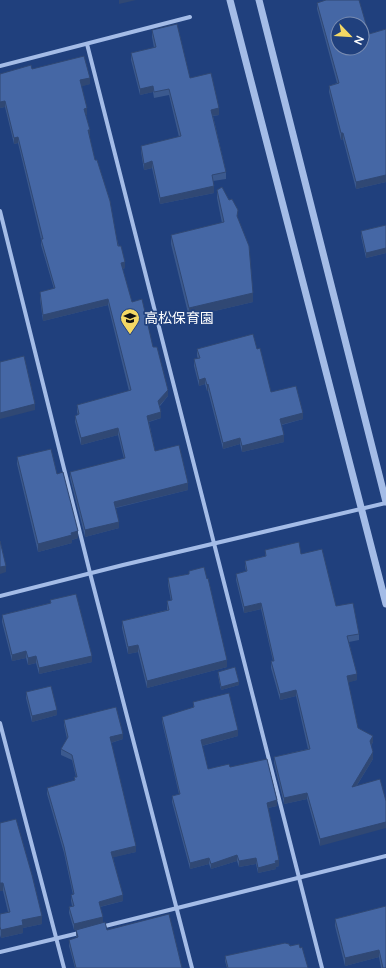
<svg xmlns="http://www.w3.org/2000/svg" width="386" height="968" viewBox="0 0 386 968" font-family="Lato,'Noto Sans JP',sans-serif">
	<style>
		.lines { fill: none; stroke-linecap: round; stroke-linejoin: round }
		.minor { stroke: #a4bce7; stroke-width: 4 }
		.tertiary { stroke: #a4bce7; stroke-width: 7 }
		.wall { fill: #3b598e }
		.shaded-wall { fill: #304874 }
		.building { fill: #4567a5; stroke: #304874; fill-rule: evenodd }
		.labels { text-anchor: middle; stroke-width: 3.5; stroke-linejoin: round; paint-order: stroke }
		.poi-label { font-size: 14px; fill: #fff; stroke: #20407d; text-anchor: start }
	</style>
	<rect width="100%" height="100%" fill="#20407d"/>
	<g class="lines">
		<!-- minor -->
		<g class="minor">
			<polyline points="87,44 322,968"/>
			<polyline points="0,66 190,17"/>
			<polyline points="0,211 90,573 192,968"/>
			<polyline points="0,596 123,565 386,503"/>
			<polyline points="0,723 64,968"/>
			<polyline points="101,927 386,856"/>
			<polyline points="0,952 79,933"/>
		</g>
		<!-- tertiary -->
		<g class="tertiary">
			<polyline points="230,0 386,604"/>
			<polyline points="259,0 386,502"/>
		</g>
	</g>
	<!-- wall -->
	<g class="wall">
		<polygon points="317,3 369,34 386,29 386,182 356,189 343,139 341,140 329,92 329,86 337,83 317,9"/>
		<polygon points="152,30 219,115 213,116 226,172 226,179 213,181 214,193 160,204 152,168 144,170 141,152 141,146 179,137 169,95 154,98 153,92 140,95 131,60 131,53 154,48 152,37"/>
		<polygon points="32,69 90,84 81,86 87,115 86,115 90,136 89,136 95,160 125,268 122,269 132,302 153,347 168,396 160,406 161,418 149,422 155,451 188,490 116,508 119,528 85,537 70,478 70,472 124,459 118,435 81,445 75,422 75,416 78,415 77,412 77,405 129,391 108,305 43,321 40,299 40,292 54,289 41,245 41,239 18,143 14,144 5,107 0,108 0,74"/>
		<polygon points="217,190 238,219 253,302 189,317 171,244 171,235 222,223 217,198"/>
		<polygon points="386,225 386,253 366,258 361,236 361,231"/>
		<polygon points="197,349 271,392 303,419 282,425 284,442 242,452 240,444 223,449 208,391 207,391 205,384 199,386 194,366 194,359 198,359 197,356"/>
		<polygon points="17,457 57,474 78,538 72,540 72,543 38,552 17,464"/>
		<polygon points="265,550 301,554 336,606 359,634 359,640 349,642 357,680 348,682 358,728 373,742 371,746 373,759 320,846 307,799 284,804 274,763 274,757 308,749 296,696 280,700 271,668 271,661 273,661 261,609 244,613 236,580 236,574 246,571 245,567 245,561 265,556"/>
		<polygon points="189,571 227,667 147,688 138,652 128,654 122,628 122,621 167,610 167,601 171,601 168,585 168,578 189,574"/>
		<polygon points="50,600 92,662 39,674 36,663 28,665 26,658 12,661 2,622 2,615 50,603"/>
		<polygon points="218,672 239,685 221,690 218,675"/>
		<polygon points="26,692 57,715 32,722 26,698"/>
		<polygon points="193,702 238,736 202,746 208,769 230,767 277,806 268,808 279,866 276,867 276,869 258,873 256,864 239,867 237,861 211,869 209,864 190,869 172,802 172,796 179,794 162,722 162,717 193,708"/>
		<polygon points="64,720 123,739 111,743 136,852 113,857 123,901 100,907 103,923 74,930 69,913 69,907 72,906 71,901 71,895 73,895 64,853 47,794 47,788 74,781 74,777 76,777 72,760 61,755 61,749 67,739 64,725"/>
		<polygon points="0,823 42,924 23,928 23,933 1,938 0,935 0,914 8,912 3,891"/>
		<polygon points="386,906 386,968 381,968 379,957 345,966 335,926 335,919"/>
		<polygon points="76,930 107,930 182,968 75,968 69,946 69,940 76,938"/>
		<polygon points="290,946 300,948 308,968 227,968 225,961 225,956"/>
	</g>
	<!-- shaded-wall -->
	<g class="shaded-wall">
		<polygon points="119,0 136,0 119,4"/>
		<polygon points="90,78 90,84 80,87 80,80"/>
		<polygon points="153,86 153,92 140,95 140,89"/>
		<polygon points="5,101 5,107 0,108 0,102"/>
		<polygon points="87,108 87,115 84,115 84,109"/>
		<polygon points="219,108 219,115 211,116 211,110"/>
		<polygon points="88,130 90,130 90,136 88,137"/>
		<polygon points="341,133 343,133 343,139 341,140"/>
		<polygon points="18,137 18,143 14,144 14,138"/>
		<polygon points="152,161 152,168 144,170 144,164"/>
		<polygon points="386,175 386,182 356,189 356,182"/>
		<polygon points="214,186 214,193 160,204 160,198"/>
		<polygon points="386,248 386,253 366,258 366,253"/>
		<polygon points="125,262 125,268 121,269 121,263"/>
		<polygon points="253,293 253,302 189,317 189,308"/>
		<polygon points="108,299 108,305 43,321 43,315"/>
		<polygon points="205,378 205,384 199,386 199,380"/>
		<polygon points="208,384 208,391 207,391 207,385"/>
		<polygon points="168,390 168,396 158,407 158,401"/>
		<polygon points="35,404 35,410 0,419 0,413"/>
		<polygon points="161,412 161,418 147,422 147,416"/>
		<polygon points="303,413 303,419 280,425 280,419"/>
		<polygon points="118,428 118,435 81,445 81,438"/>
		<polygon points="284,435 284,442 242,452 242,446"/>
		<polygon points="240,438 240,444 223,449 223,443"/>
		<polygon points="188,483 188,490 114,508 114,502"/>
		<polygon points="119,522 119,528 85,537 85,530"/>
		<polygon points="78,531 78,538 72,540 72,543 38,552 38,544 71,533"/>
		<polygon points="6,566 6,572 0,574 0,567"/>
		<polygon points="261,603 261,609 244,613 244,607"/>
		<polygon points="138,645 138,652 128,654 128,647"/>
		<polygon points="26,651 26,658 12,661 12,655"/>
		<polygon points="36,656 36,663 28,665 28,658"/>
		<polygon points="92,656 92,662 39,674 39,668"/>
		<polygon points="227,660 227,667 147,688 147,681"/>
		<polygon points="357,674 357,680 347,683 347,676"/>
		<polygon points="239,682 239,685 221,690 221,687"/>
		<polygon points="296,690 296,696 280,700 280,694"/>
		<polygon points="57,710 57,715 32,722 32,716"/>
		<polygon points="238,730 238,736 201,746 201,740"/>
		<polygon points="123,734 123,739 110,743 110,737"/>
		<polygon points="373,736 373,742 370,747 370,741"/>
		<polygon points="373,752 373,759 352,793 352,787"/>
		<polygon points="307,793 307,799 284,804 284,798"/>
		<polygon points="277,800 277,806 267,808 267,803"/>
		<polygon points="386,822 386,828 320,846 320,839"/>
		<polygon points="136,846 136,852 111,858 111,852"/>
		<polygon points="237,855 237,861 211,869 211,864"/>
		<polygon points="209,858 209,864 190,869 190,863"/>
		<polygon points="256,858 256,864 239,867 239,861"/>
		<polygon points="279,860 279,866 276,867 276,869 258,873 258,868"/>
		<rect x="0" y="883" width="3" height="8"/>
		<polygon points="123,895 123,901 99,907 99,902"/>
		<polygon points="42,916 42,924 23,928 23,933 1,938 1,930 22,920"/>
		<polygon points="103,917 103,923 74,930 74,924"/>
		<polygon points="379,950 379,957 345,966 345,958"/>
	</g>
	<!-- building -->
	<g class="building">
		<path d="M326,0H359L369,34L386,29V175L356,182L343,133H341L329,86L339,83L317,3ZM338,24H362V48H338Z"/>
		<polygon points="177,24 190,78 211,73 219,108 211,110 226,172 212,175 214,186 160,198 152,161 144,164 141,146 181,136 169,89 154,92 153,86 140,89 131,53 156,47 152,30"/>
		<polygon points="84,56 90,78 80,80 87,108 84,109 90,130 88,130 95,160 97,160 110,201 118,246 121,246 125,262 121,263 132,302 142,299 153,347 157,347 168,390 158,401 161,412 147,416 155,451 179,445 188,483 114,502 119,522 85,530 70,472 125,458 118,428 81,438 75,416 79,414 77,405 131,390 108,299 43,315 40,292 55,288 41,239 43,239 18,137 14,138 5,101 0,102 0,74 31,65 32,69"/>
		<polygon points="222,187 229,200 232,199 238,210 237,216 249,246 253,293 189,308 171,235 224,222 217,190"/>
		<polygon points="386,225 386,248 366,253 361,231"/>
		<polygon points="253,334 257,349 260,348 271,392 296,386 303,413 280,419 284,435 242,446 240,438 223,443 208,384 207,385 205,378 199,380 194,359 200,358 197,349"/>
		<polygon points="24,356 35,404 0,413 0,362"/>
		<polygon points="51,449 57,474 63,472 78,531 71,533 72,535 38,544 17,457"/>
		<polygon points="0,541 6,566 0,567"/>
		<polygon points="299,542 301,554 322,549 336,606 353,603 359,634 347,636 357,674 347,676 358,728 373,736 370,741 373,752 352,787 380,779 386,801 386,822 320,839 307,793 284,798 274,757 310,749 296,690 280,694 271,661 274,661 261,603 244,607 236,574 247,571 245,561 266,556 265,550"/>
		<polygon points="204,567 207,579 208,578 227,660 147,681 138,645 128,647 122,621 169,610 167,601 172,600 168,578 189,574 189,571"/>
		<polygon points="76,594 92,656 39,668 36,656 28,658 26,651 12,655 2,615 51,603 50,600"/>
		<polygon points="235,667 239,682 221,687 218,672"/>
		<polygon points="51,686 57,710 32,716 26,692"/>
		<polygon points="229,693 238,730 201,740 208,769 229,764 230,767 267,759 277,800 267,803 279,860 275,861 276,863 258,868 256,858 239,861 237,855 211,864 209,858 190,863 172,796 180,794 162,717 194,707 193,702"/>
		<polygon points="116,707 123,734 110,737 136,846 111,852 123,895 99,902 103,917 74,924 69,907 74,906 71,895 74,894 64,847 47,788 75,780 74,777 77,777 72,755 61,749 68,737 64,720"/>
		<polygon points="16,819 32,875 42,916 22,920 23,925 1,930 0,927 0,914 10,912 3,883 0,883 0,823"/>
		<polygon points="386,906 386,968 383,968 379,950 345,958 335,919"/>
		<polygon points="169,914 182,968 76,968 69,940 78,937 76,930 105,922 107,930"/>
		<polygon points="285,943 289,944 290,946 299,944 300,948 302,947 308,968 228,968 225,956"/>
	</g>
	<!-- icons -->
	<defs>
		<g id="school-pin" transform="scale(1)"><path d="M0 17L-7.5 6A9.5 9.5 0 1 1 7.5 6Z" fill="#f4d864" stroke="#20407d"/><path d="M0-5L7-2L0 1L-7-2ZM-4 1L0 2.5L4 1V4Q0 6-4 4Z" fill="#111"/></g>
	</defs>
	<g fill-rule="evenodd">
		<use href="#school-pin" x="130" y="318"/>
	</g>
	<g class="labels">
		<!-- poi labels -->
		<g class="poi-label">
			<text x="144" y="323">高松保育園</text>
		</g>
	</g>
	<!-- north arrow -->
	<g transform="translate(350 36) rotate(115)"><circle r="19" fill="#20407d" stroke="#798cb1"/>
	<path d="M0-3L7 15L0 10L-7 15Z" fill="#f4d864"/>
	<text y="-6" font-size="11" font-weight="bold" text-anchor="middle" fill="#ffffff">N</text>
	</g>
</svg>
